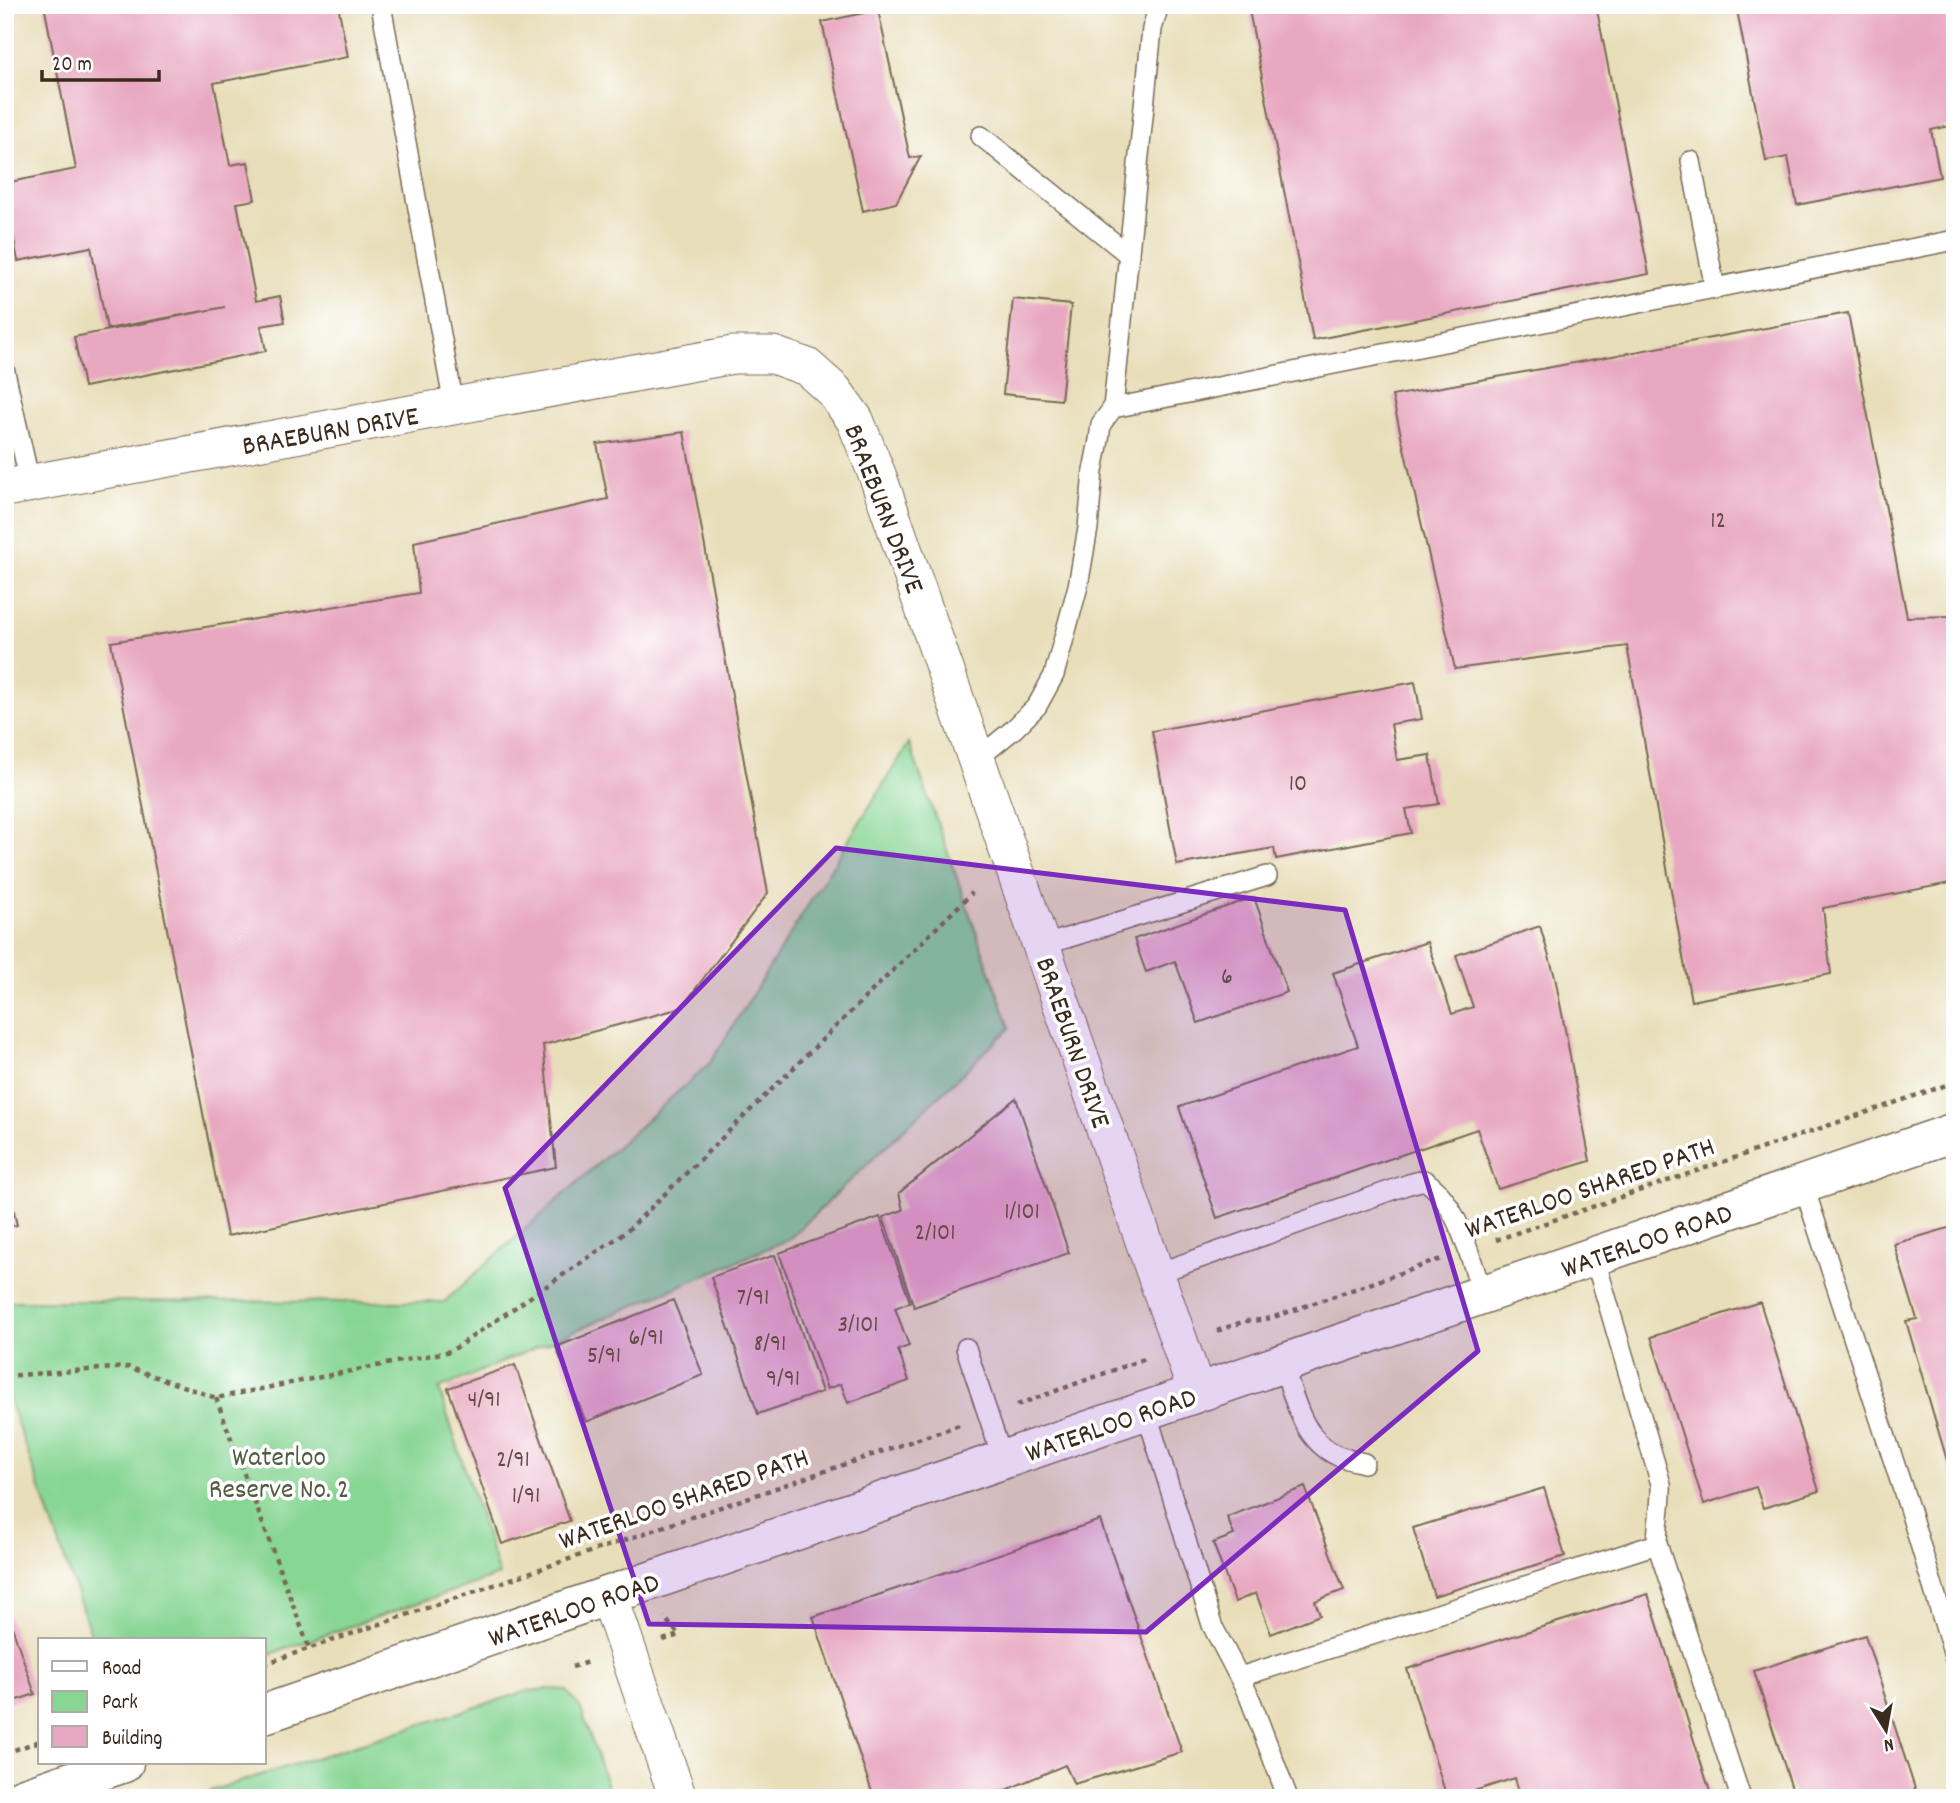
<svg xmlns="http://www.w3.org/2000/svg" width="1960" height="1803" viewBox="0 0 1960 1803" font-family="Dekko,sans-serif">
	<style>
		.green { fill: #88d694; stroke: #628059; stroke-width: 2 }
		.building { fill: #e8a8c1 }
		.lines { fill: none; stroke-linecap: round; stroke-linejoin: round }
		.service-casing { stroke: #786954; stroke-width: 22 }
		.minor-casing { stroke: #786954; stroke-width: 39 }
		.tertiary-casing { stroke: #786954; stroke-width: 41 }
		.path { stroke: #786954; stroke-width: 4.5; stroke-dasharray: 5 5; stroke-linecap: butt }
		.service { stroke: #fff; stroke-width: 19 }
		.minor { stroke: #fff; stroke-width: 37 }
		.tertiary { stroke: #fff; stroke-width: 38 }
		.marked { fill: #7b2cbf; fill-opacity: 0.2; stroke: #7b2cbf; stroke-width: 5; stroke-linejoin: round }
		.labels { text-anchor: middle; stroke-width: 7; stroke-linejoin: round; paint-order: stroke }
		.number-label { font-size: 24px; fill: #664a47 }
		.street-label { font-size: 28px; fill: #3b2a1e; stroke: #fff }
		.park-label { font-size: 28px; fill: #525e41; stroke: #fff }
	</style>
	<rect width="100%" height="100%" fill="#fff"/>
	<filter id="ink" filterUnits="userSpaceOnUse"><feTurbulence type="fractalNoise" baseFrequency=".0143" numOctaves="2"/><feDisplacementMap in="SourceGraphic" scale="14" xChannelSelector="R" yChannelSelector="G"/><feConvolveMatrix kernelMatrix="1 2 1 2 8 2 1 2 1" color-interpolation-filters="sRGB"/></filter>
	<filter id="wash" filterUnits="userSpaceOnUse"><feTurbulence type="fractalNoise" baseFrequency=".00686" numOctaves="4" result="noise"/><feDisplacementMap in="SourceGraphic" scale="28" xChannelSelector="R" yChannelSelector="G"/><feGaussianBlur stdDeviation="1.57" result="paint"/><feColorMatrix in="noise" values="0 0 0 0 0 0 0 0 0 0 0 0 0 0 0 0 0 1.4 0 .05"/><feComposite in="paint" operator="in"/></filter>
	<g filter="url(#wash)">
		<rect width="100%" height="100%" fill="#e8deb9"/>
		<!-- green -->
		<g class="green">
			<polygon points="909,743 1010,1028 789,1239 439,1389 499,1575 264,1656 264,1640 93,1640 8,1397 5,1397 5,1301 444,1302 710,1063"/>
			<polygon points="547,1689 566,1690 581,1709 611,1798 212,1798 210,1791 527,1691"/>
		</g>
		<g id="blocks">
			<!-- building -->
			<g class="building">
				<polygon points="44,5 338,5 348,57 214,83 230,165 248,162 255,200 237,203 256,301 280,296 285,322 261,326 266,351 84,387 74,337 225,307 107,329 91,247 18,261 5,193 5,183 76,169"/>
				<polygon points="1248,5 1596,5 1649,274 1313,340"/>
				<polygon points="1736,5 1955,5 1955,125 1931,130 1940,177 1797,205 1788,157 1766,161"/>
				<polygon points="878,10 910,158 921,156 896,203 863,211 822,22"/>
				<polygon points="1013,299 1071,305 1061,400 1003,394"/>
				<polygon points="1848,313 1907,617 1955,616 1955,882 1823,908 1831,974 1691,1001 1627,646 1455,669 1392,396"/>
				<polygon points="684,432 768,893 681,1008 543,1045 556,1167 227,1236 111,642 419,593 414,542 608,499 597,444"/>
				<polygon points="1415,682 1422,719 1391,724 1397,760 1430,755 1439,804 1406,809 1411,833 1276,859 1274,848 1177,865 1152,731"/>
				<polygon points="1254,897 1287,992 1198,1023 1175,961 1146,972 1134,939"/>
				<polygon points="1540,926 1555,977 1590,1161 1498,1189 1477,1129 1217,1218 1179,1107 1358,1046 1333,973 1427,942 1452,1014 1473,1007 1456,955"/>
				<polygon points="1016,1098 1069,1253 914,1307 883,1217 903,1210 899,1193"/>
				<polygon points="5,1172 17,1225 5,1228"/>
				<polygon points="880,1217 910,1302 895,1308 909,1346 898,1350 909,1381 848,1403 841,1384 827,1389 779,1253"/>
				<polygon points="1955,1226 1955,1484 1954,1484 1906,1321 1917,1319 1894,1244"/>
				<polygon points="775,1255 822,1392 758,1414 711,1277"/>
				<polygon points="673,1300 703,1375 586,1422 556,1347"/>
				<polygon points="1760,1302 1819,1491 1763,1508 1756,1487 1704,1504 1651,1337"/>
				<polygon points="515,1365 570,1521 502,1544 448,1388"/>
				<polygon points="1305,1487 1344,1590 1315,1601 1320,1615 1271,1634 1256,1593 1235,1602 1213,1543 1234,1535 1227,1517"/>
				<polygon points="1544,1488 1565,1556 1434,1596 1413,1528"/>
				<polygon points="1100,1520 1182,1752 1074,1784 1065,1765 987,1798 874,1798 813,1617"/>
				<polygon points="1648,1594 1712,1798 1521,1798 1515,1778 1452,1798 1447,1798 1407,1669"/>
				<polygon points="6,1609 35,1694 5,1704 5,1610"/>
				<polygon points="1865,1635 1918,1798 1795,1798 1754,1671"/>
			</g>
		</g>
	</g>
	<g filter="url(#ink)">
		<use href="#blocks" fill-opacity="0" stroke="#786954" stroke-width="2"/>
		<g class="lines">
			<!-- service casing -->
			<g class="service-casing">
				<g id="service">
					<polyline points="381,5 454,406"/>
					<polyline points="981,136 1129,255"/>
					<polyline points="1691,161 1715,289"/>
					<polyline points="5,372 30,483"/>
					<polyline points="1113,408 1152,29 1159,5"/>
					<polyline points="976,760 1014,729 1037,706 1054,675 1078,586 1088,528 1093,471 1099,440 1101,424 1113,408 1955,240"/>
					<polyline points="1041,946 1267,876"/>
					<polyline points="1803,1184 1910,1511 1955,1659"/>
					<path d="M1594,1256L1661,1484C1662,1504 1657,1524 1657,1544L1741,1798"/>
					<path d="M1155,1274L1409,1184L1424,1180C1458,1201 1470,1259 1483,1295"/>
					<polyline points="966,1348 1003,1460"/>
					<path d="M1283,1364C1294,1397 1302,1440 1338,1456C1346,1459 1356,1461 1364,1463"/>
					<polyline points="1146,1411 1212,1625 1249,1696 1288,1798"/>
					<polyline points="1240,1677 1657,1544"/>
				</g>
			</g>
			<!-- minor casing -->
			<g class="minor-casing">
				<g id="minor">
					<polyline points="5,488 733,355 773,355 807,367 834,391 855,420 878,477 1197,1393"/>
					<polyline points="609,1596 678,1798"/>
				</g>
			</g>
			<!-- tertiary casing -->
			<g class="tertiary-casing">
				<g id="tertiary">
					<polyline points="264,1714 1955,1132"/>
					<polyline points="22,1798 124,1763"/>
				</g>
			</g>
			<!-- path -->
			<g class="path">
				<polyline points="1496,1240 1955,1082"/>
				<polyline points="1217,1331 1245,1321 1262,1320 1274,1317 1441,1259"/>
				<polyline points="5,1376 128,1367 216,1398 451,1351 626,1232 972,893"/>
				<polyline points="216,1398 309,1648"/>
				<polyline points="1017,1405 1147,1358"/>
				<polyline points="663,1640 679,1635 664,1617"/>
				<polyline points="264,1664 962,1424"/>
				<polyline points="572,1667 591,1661"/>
				<polyline points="5,1753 40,1741"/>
			</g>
			<!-- service -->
			<use href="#service" class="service"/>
			<!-- minor -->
			<use href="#minor" class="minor"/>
			<!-- tertiary -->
			<use href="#tertiary" class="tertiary"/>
		</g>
	</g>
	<!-- marked area -->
	<path class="marked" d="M836,848L1345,910L1478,1351L1146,1632L649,1624L505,1188Z"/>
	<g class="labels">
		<!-- number labels -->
		<g class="number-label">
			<text x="1718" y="527">12</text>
			<text x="1298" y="790">10</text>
			<text x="1227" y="983">6</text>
			<text x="1022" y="1218">1/101</text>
			<text x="935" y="1239">2/101</text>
			<text x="753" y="1304">7/91</text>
			<text x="858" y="1331">3/101</text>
			<text x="646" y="1344">6/91</text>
			<text x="770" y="1350">8/91</text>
			<text x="604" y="1362">5/91</text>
			<text x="783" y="1385">9/91</text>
			<text x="484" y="1406">4/91</text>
			<text x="513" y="1466">2/91</text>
			<text x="526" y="1502">1/91</text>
		</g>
		<!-- street labels -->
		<g class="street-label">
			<text transform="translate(330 429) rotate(-10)" y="10">BRAEBURN DRIVE</text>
			<text transform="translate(886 508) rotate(69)" y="10">BRAEBURN DRIVE</text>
			<text transform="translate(1075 1042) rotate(71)" y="10">BRAEBURN DRIVE</text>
			<text transform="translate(1589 1186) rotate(-19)" y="10">WATERLOO SHARED PATH</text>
			<text transform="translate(1646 1239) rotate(-19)" y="10">WATERLOO ROAD</text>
			<text transform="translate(1110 1423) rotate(-19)" y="10">WATERLOO ROAD</text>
			<text transform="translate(683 1497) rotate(-19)" y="10">WATERLOO SHARED PATH</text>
			<text transform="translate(573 1608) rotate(-19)" y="10">WATERLOO ROAD</text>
		</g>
		<!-- park labels -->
		<g class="park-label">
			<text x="279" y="1465">Waterloo<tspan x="279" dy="32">Reserve No. 2</tspan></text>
		</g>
	</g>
	<!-- margin -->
	<rect width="1960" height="1803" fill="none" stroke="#fff" stroke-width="28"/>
	<!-- legend -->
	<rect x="38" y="1638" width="228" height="126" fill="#ffffff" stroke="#b1aaa5" stroke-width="2"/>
	<rect x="52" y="1661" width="35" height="10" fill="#ffffff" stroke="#b1aaa5" stroke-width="2"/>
	<text x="102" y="1674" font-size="21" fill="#3b2a1e">Road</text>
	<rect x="52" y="1691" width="35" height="21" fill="#88d694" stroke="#b1aaa5" stroke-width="2"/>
	<text x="102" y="1708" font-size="21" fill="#3b2a1e">Park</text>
	<rect x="52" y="1726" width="35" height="21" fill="#e8a8c1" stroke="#b1aaa5" stroke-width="2"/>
	<text x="102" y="1744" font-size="21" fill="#3b2a1e">Building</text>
	<!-- north arrow -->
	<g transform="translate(1886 1730) rotate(169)" stroke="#ffffff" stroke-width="5" paint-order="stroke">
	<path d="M0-5L12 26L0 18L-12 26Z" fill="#3b2a1e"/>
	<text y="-10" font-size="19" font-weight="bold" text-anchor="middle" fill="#3b2a1e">N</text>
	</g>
	<!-- scale -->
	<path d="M42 70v10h117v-10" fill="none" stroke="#3b2a1e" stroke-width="3.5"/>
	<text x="52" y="70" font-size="21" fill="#3b2a1e" stroke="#ffffff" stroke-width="5" paint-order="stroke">20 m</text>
</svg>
